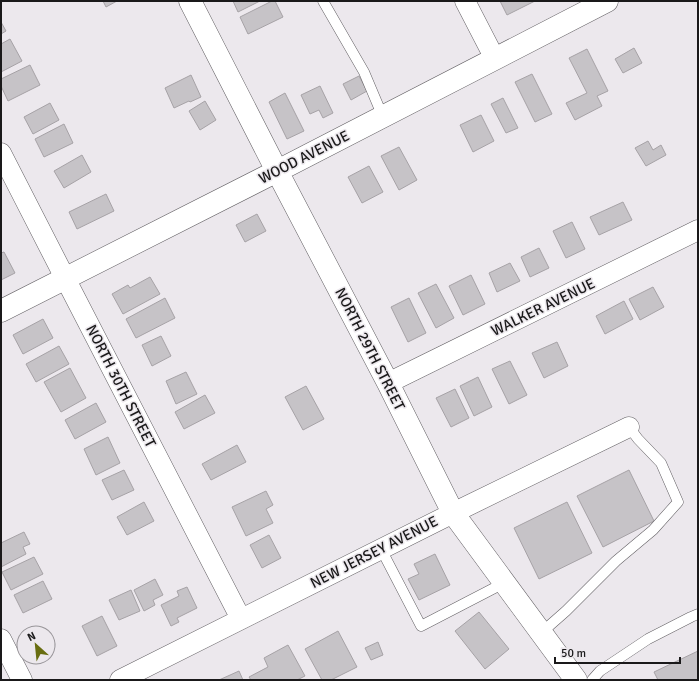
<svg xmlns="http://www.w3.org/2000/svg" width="699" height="681" viewBox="0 0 699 681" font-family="Signika,sans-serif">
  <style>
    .building { fill: #c6c3c7; stroke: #a6a2a6 }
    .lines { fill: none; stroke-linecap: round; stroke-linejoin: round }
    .service-casing { stroke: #636064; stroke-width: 11 }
    .minor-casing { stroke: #636064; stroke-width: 21 }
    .tertiary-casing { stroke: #636064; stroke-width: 23 }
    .service { stroke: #fff; stroke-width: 10 }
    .minor { stroke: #fff; stroke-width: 20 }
    .tertiary { stroke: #fff; stroke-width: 22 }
    .labels { text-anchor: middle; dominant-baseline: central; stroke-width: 3; stroke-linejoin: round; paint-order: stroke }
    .street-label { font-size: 15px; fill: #1a191a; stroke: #ece8ed }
  </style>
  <rect width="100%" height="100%" fill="#ece8ed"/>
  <path class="building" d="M103 1H117L106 7Z
    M233 1H260L238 12Z
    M272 1H275L283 17 248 34 240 17Z
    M500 1H535L507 15Z
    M1 22 6 31 1 34Z
    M10 39 22 61 1 72V44Z
    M634 48 642 63 623 73 615 59Z
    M587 49 608 91 597 96 602 106 575 120 566 103 587 93 569 58Z
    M30 65 40 85 8 101 1 86V79Z
    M532 74 552 114 535 122 515 82Z
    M191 75 201 97 190 102 189 101 174 108 165 88Z
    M359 76 367 91 351 100 343 84Z
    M320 86 333 113 323 118 319 110 310 114 301 95Z
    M285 93 304 131 287 139 269 102Z
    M503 98 518 128 506 133 491 104Z
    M205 101 216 120 200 130 189 111Z
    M50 103 59 120 33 134 24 117Z
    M481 115 494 141 473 152 460 125Z
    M64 124 73 143 44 157 35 139Z
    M648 141 653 150 661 145 666 155 646 166 635 148Z
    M399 147 417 180 399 190 381 156Z
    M82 155 91 172 64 188 54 171Z
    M369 166 383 192 362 203 348 177Z
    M106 194 114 211 77 229 69 212Z
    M623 202 632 220 599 235 590 217Z
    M257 214 266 231 245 242 236 225Z
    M572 222 585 249 566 258 553 231Z
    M539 248 549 268 530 277 521 257Z
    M4 252 15 273 1 280V253Z
    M510 263 520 281 497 292 489 273Z
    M471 275 485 304 463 315 449 286Z
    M150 277 160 294 123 314 112 294 128 285 130 288Z
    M436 284 454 318 436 328 418 293Z
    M653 287 664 307 640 320 629 299Z
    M165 298 175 318 136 338 126 319Z
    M409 298 426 333 408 342 391 307Z
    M624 301 633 319 605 334 596 316Z
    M43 319 53 338 23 354 13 335Z
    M161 336 171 356 152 366 142 345Z
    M557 342 568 366 544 378 532 353Z
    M59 346 69 364 36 382 26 364Z
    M510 361 527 395 509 404 492 369Z
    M70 368 86 398 61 412 44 382Z
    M186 372 197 394 176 404 166 381Z
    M478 377 492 407 474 416 460 386Z
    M306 386 324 419 303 430 285 397Z
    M455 389 469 418 451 427 436 398Z
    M205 395 215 413 184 429 175 412Z
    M96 403 106 422 75 439 65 420Z
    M108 437 120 463 96 475 84 449Z
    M237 445 246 462 211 480 202 464Z
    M124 470 134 490 112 500 102 480Z
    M629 470 654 521 603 547 577 496Z
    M266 491 273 505 266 509 273 523 246 536 232 507Z
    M144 502 154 521 127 535 117 517Z
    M567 502 592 553 539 579 514 528Z
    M24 532 30 544 23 547 26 554 1 567V543Z
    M269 535 281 558 262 568 250 545Z
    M435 554 450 585 419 600 408 579 419 574 414 564Z
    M34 557 43 574 11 590 2 572Z
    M155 579 163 595 153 600 155 605 144 611 134 590Z
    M43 581 52 599 23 613 14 595Z
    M187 587 197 608 177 618 179 622 171 626 161 605 179 596 177 591Z
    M131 590 140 611 119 620 109 600Z
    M479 612 509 649 485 669 455 631Z
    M102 616 117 646 97 656 82 626Z
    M338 631 357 667 331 680H322L305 649Z
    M378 642 383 655 371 660 365 648Z
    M288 645 305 676 297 680H251L249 677 268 667 264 658Z
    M698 651V680H658L654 672Z
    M239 671 243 680H219Z"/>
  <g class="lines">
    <defs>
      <path id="service" d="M323 1 364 72 383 117
        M381 549 421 626 504 583
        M541 633 566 611 616 561 653 530 678 502 661 463 638 439 629 427
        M592 680 600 671 648 639 691 617 698 614"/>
      <path id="minor" d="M465 1 495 59
        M1 153 65 278 241 619
        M388 383 698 230
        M1 639 22 680
        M120 680 453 513 629 427"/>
      <path id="tertiary" d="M190 1 277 171 388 383 453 513 576 680
        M1 311 291 164 607 1"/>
    </defs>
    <use href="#service" class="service-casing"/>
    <use href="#minor" class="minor-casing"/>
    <use href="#tertiary" class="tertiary-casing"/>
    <use href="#service" class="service"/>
    <use href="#minor" class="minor"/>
    <use href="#tertiary" class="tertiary"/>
  </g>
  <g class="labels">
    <g class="street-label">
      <text transform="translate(304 157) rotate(-27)">WOOD AVENUE</text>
      <text transform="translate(543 307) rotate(-26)">WALKER AVENUE</text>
      <text transform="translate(370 349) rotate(63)">NORTH 29TH STREET</text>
      <text transform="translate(121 386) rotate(63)">NORTH 30TH STREET</text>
      <text transform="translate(374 552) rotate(-27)">NEW JERSEY AVENUE</text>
    </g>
  </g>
  <rect width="699" height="681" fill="none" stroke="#1a191a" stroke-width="4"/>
  <g transform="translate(36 645) rotate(333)"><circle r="19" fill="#ece8ed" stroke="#989599"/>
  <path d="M0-3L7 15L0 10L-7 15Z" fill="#686d10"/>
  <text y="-6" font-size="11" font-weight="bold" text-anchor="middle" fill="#1a191a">N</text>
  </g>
  <path d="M555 657v6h125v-6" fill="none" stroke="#1a191a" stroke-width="2"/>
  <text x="561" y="657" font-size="12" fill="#1a191a" stroke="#ece8ed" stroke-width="3" paint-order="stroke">50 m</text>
</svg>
